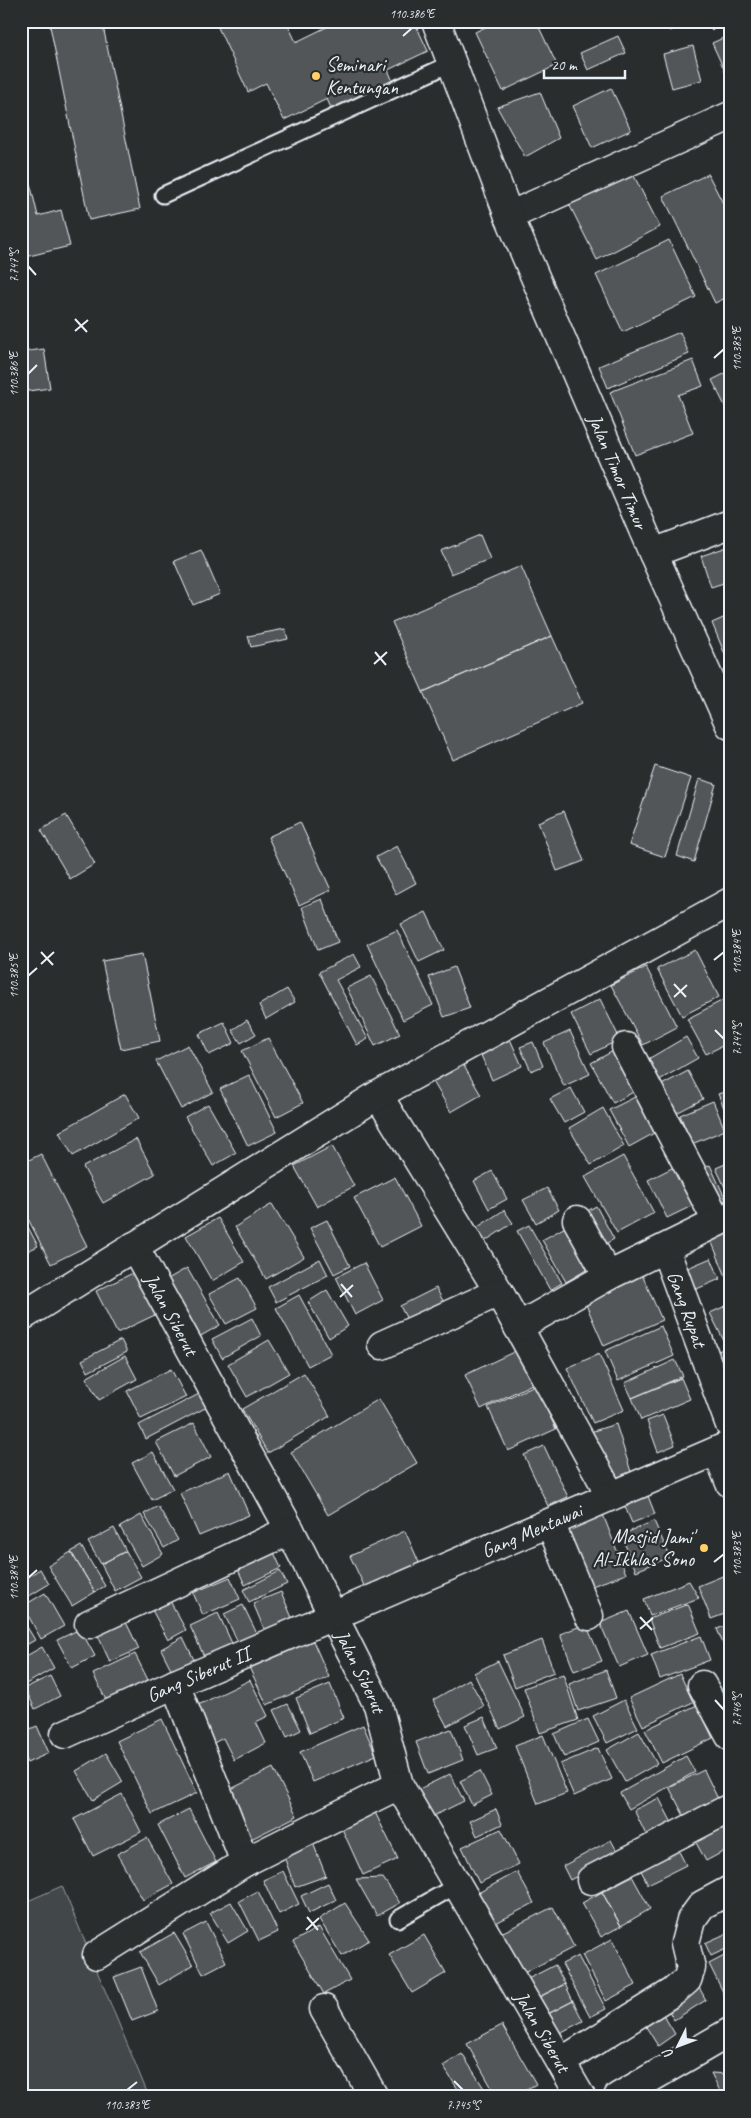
<svg xmlns="http://www.w3.org/2000/svg" width="751" height="2118" viewBox="0 0 751 2118" font-family="Caveat,sans-serif">
  <style>
    .green { fill: #424648; stroke: #959ca0 }
    .building { fill: #535759; stroke: #e8f1f8 }
    .lines { fill: none; stroke-linecap: round; stroke-linejoin: round }
    .lane-casing { stroke: #e8f1f8; stroke-width: 19 }
    .street-casing { stroke: #e8f1f8; stroke-width: 31 }
    .secondary-casing { stroke: #e8f1f8; stroke-width: 31 }
    .lane { stroke: #2a2d2e; stroke-width: 15 }
    .street { stroke: #2a2d2e; stroke-width: 28 }
    .secondary { stroke: #2a2d2e; stroke-width: 28 }
    .ticks { fill: none; stroke: #e8f1f8; stroke-width: 2 }
    .poi-dot { fill: #ffd166; stroke: #2a2d2e; stroke-width: 2 }
    .labels { text-anchor: middle; dominant-baseline: central; stroke-width: 4.5; stroke-linejoin: round; paint-order: stroke }
    .poi-label { font-size: 20px; fill: #e8f1f8; stroke: #2a2d2e; text-anchor: start }
    .street-label { font-size: 20px; fill: #e8f1f8; stroke: #2a2d2e }
    .neatline { fill: none; stroke: #e8f1f8; stroke-width: 2 }
    .ticks-label { font-size: 12px; text-anchor: middle; fill: #e8f1f8 }
  </style>
  <rect width="100%" height="100%" fill="#2a2d2e"/>
  <filter id="ink" filterUnits="userSpaceOnUse"><feTurbulence type="fractalNoise" baseFrequency=".02" numOctaves="2"/><feDisplacementMap in="SourceGraphic" scale="10" xChannelSelector="R" yChannelSelector="G"/><feConvolveMatrix kernelMatrix="1 2 1 2 8 2 1 2 1" color-interpolation-filters="sRGB"/></filter>
  <g filter="url(#ink)">
    <path class="green" d="M62 1886 149 2097H21V1904Z"/>
    <path class="building" d="M49 21H102L140 209 89 220Z
      M215 21H286L296 42 339 21H414L428 51 388 70 395 86 334 115 327 99 284 120 266 83 248 92Z
      M498 21H536L557 65 503 91 475 32Z
      M665 21H690L670 31Z
      M709 21H730V24L711 30Z
      M730 35V78H728L712 43Z
      M618 36 626 53 588 70 580 53Z
      M693 46 702 80 672 88 663 54Z
      M611 88 631 130 592 148 573 106Z
      M540 92 559 138 525 157 497 107Z
      M21 146 38 216 61 210 70 246 21 258Z
      M631 170 660 227 597 260 568 202Z
      M708 174 730 217V296L715 303 663 196Z
      M669 240 696 297 623 332 596 275Z
      M680 332 689 354 608 388 599 366Z
      M44 349 50 388 21 392V352Z
      M693 360 703 386 678 395 693 433 635 455 610 392Z
      M730 371V411L728 412 712 380Z
      M480 535 490 559 451 574 441 551Z
      M730 546V581L711 587 701 556Z
      M201 550 220 594 193 605 174 561Z
      M521 566 552 636 423 692 392 622Z
      M730 615V661L728 662 712 623Z
      M285 629 288 639 251 647 248 636Z
      M552 636 582 703 453 760 423 692Z
      M655 766 691 778 665 857 629 845Z
      M699 779 716 784 694 862 677 856Z
      M564 811 584 861 557 871 538 822Z
      M66 815 95 864 70 879 41 830Z
      M300 822 331 890 299 905 268 837Z
      M397 846 416 883 396 894 376 857Z
      M322 899 338 942 318 950 302 907Z
      M426 912 444 950 419 962 401 924Z
      M397 930 433 1005 403 1020 367 944Z
      M695 950 719 997 682 1016 657 969Z
      M142 954 160 1041 121 1049 102 961Z
      M354 954 361 967 336 980 368 1039 357 1045 319 972Z
      M454 967 470 1008 444 1017 429 977Z
      M646 967 677 1027 643 1045 611 985Z
      M371 976 400 1034 375 1046 347 988Z
      M287 989 295 1002 266 1019 259 1005Z
      M727 998 730 1003V1042L706 1054 687 1019Z
      M600 999 620 1039 591 1054 571 1014Z
      M247 1020 256 1034 241 1043 232 1030Z
      M224 1022 234 1043 209 1055 199 1034Z
      M570 1031 590 1074 564 1086 544 1043Z
      M686 1037 698 1058 654 1083 643 1062Z
      M268 1038 303 1103 276 1117 242 1051Z
      M510 1039 522 1066 492 1080 480 1053Z
      M533 1042 543 1066 531 1071 520 1047Z
      M188 1045 213 1092 181 1109 156 1061Z
      M617 1049 639 1089 613 1103 591 1063Z
      M458 1056 481 1095 451 1112 428 1073Z
      M688 1071 703 1099 669 1117 654 1089Z
      M249 1075 277 1132 248 1146 220 1089Z
      M571 1088 584 1112 564 1123 550 1099Z
      M730 1090V1122L718 1094Z
      M125 1094 139 1118 73 1156 59 1132Z
      M639 1095 658 1131 629 1147 609 1110Z
      M713 1101 725 1130 692 1144 680 1115Z
      M208 1104 236 1153 213 1166 185 1117Z
      M603 1108 624 1146 591 1165 569 1128Z
      M136 1139 155 1174 103 1203 83 1167Z
      M332 1146 354 1186 317 1207 294 1166Z
      M41 1154 87 1246 51 1264 21 1205V1164Z
      M623 1156 654 1213 617 1233 585 1177Z
      M730 1162V1193L728 1194 716 1168Z
      M678 1165 698 1203 667 1218 648 1180Z
      M710 1165 726 1200 712 1206 697 1171Z
      M492 1171 507 1199 489 1209 474 1181Z
      M395 1177 421 1226 380 1247 354 1198Z
      M547 1188 559 1210 536 1223 523 1200Z
      M272 1204 304 1257 266 1279 235 1227Z
      M596 1206 614 1239 597 1249 579 1216Z
      M504 1210 513 1223 476 1247 467 1234Z
      M21 1214 38 1246 21 1254Z
      M218 1218 244 1262 212 1281 186 1236Z
      M327 1220 350 1266 334 1274 310 1228Z
      M529 1225 562 1283 550 1290 517 1231Z
      M569 1225 593 1266 566 1282 542 1240Z
      M730 1230V1286L710 1238Z
      M711 1258 720 1279 685 1294 676 1273Z
      M320 1259 328 1275 276 1302 268 1287Z
      M364 1263 383 1300 355 1315 336 1277Z
      M187 1268 220 1325 199 1337 166 1280Z
      M639 1268 662 1320 604 1346 581 1293Z
      M135 1272 157 1314 117 1333 96 1291Z
      M240 1278 257 1308 226 1324 209 1294Z
      M436 1288 447 1308 411 1327 400 1306Z
      M327 1290 348 1326 329 1338 308 1302Z
      M299 1295 331 1354 308 1366 276 1308Z
      M730 1304V1338L724 1341 710 1313Z
      M252 1318 261 1336 222 1358 212 1339Z
      M661 1326 674 1356 618 1381 605 1351Z
      M121 1340 127 1352 88 1372 82 1360Z
      M269 1340 289 1373 247 1397 228 1364Z
      M730 1346V1376L720 1380 709 1355Z
      M522 1348 538 1381 481 1409 465 1375Z
      M599 1354 624 1410 593 1423 567 1368Z
      M125 1356 137 1379 99 1400 86 1378Z
      M675 1360 683 1376 632 1398 625 1383Z
      M171 1369 186 1397 141 1419 127 1391Z
      M304 1373 330 1416 268 1453 242 1409Z
      M681 1378 690 1399 641 1420 632 1398Z
      M535 1385 556 1429 508 1451 488 1407Z
      M201 1393 207 1407 146 1439 139 1425Z
      M379 1399 417 1463 328 1515 291 1452Z
      M663 1415 675 1445 658 1452 647 1421Z
      M194 1423 211 1457 174 1476 156 1442Z
      M616 1424 632 1475 607 1483 590 1432Z
      M544 1446 568 1497 548 1506 524 1455Z
      M153 1452 173 1489 152 1500 132 1463Z
      M230 1471 249 1515 199 1536 180 1493Z
      M646 1491 655 1514 632 1523 622 1500Z
      M158 1506 178 1540 164 1548 144 1514Z
      M602 1512 626 1574 586 1588 562 1531Z
      M141 1515 163 1554 142 1566 120 1527Z
      M654 1521 670 1557 636 1571 621 1535Z
      M114 1528 126 1551 101 1564 88 1542Z
      M405 1531 421 1567 367 1592 350 1556Z
      M81 1546 105 1586 95 1592 71 1552Z
      M272 1548 281 1568 245 1585 236 1565Z
      M126 1551 141 1577 115 1591 101 1564Z
      M71 1552 95 1592 72 1606 48 1566Z
      M40 1569 49 1584 21 1601V1581Z
      M280 1571 287 1584 249 1602 243 1590Z
      M730 1573V1612L711 1619 698 1586Z
      M230 1577 240 1599 203 1615 193 1593Z
      M689 1581 699 1598 650 1616 644 1599Z
      M281 1592 296 1627 268 1638 253 1603Z
      M45 1593 64 1626 41 1639 23 1606Z
      M170 1601 186 1630 168 1640 152 1610Z
      M688 1604 700 1633 660 1648 649 1619Z
      M243 1605 261 1642 242 1650 224 1614Z
      M629 1611 648 1655 619 1667 600 1623Z
      M218 1613 236 1652 208 1665 190 1626Z
      M123 1616 139 1649 110 1662 95 1629Z
      M21 1617 35 1640 21 1648Z
      M586 1624 602 1661 574 1671 560 1634Z
      M730 1624V1661L717 1629Z
      M80 1629 95 1656 72 1668 57 1640Z
      M309 1632 329 1677 267 1705 246 1661Z
      M701 1636 710 1660 660 1679 651 1655Z
      M183 1637 198 1668 176 1679 161 1649Z
      M542 1640 554 1672 515 1687 503 1655Z
      M42 1647 54 1668 26 1684 21 1676V1659Z
      M135 1654 151 1686 109 1706 93 1674Z
      M498 1661 525 1717 500 1729 474 1673Z
      M606 1670 616 1698 578 1711 569 1684Z
      M563 1674 578 1720 540 1733 524 1688Z
      M680 1674 693 1702 643 1726 629 1698Z
      M50 1676 60 1696 35 1709 25 1688Z
      M469 1679 484 1706 447 1726 433 1700Z
      M250 1680 268 1716 256 1722 266 1743 234 1760 223 1738 212 1744 194 1707Z
      M330 1684 344 1718 310 1733 296 1698Z
      M624 1700 638 1728 607 1743 593 1716Z
      M288 1704 301 1730 287 1737 274 1710Z
      M697 1705 713 1738 662 1763 645 1730Z
      M484 1717 497 1748 478 1755 465 1725Z
      M162 1719 197 1793 152 1814 117 1741Z
      M588 1719 599 1742 564 1757 554 1734Z
      M363 1725 376 1755 313 1782 300 1752Z
      M37 1726 49 1753 27 1763 21 1751V1733Z
      M451 1729 463 1760 428 1774 416 1742Z
      M639 1732 657 1764 625 1782 607 1750Z
      M543 1735 567 1793 538 1804 515 1746Z
      M598 1748 612 1779 574 1796 560 1764Z
      M106 1753 123 1782 93 1800 76 1771Z
      M686 1756 695 1772 629 1809 620 1793Z
      M273 1768 297 1816 251 1839 227 1791Z
      M704 1770 719 1801 685 1818 669 1787Z
      M480 1771 492 1795 472 1805 460 1781Z
      M450 1774 464 1801 427 1819 413 1792Z
      M122 1794 141 1832 93 1856 74 1819Z
      M659 1798 673 1825 647 1837 634 1810Z
      M371 1804 398 1859 363 1875 338 1820Z
      M189 1809 216 1862 185 1878 158 1825Z
      M496 1809 502 1824 477 1836 470 1821Z
      M730 1820V1848L706 1861 694 1839Z
      M501 1829 519 1864 479 1883 462 1847Z
      M147 1838 173 1884 143 1900 117 1854Z
      M611 1840 618 1853 570 1880 563 1866Z
      M674 1842 686 1865 648 1884 636 1861Z
      M313 1843 326 1876 295 1887 283 1854Z
      M283 1871 299 1904 279 1914 263 1880Z
      M517 1872 534 1903 494 1924 478 1893Z
      M632 1876 650 1909 621 1926 602 1892Z
      M383 1878 400 1903 377 1916 356 1879Z
      M328 1883 336 1900 309 1913 301 1896Z
      M258 1891 278 1932 259 1941 239 1901Z
      M602 1892 621 1926 601 1937 582 1903Z
      M231 1902 248 1931 228 1943 210 1913Z
      M345 1903 369 1940 342 1956 319 1919Z
      M553 1907 574 1947 522 1974 501 1933Z
      M206 1922 226 1962 203 1974 183 1934Z
      M319 1927 350 1980 324 1994 293 1942Z
      M730 1932V1947L711 1956 705 1943Z
      M174 1933 193 1965 159 1985 140 1952Z
      M424 1935 446 1973 412 1993 389 1955Z
      M612 1939 636 1985 606 2001 582 1955Z
      M730 1953V1996L726 1998 709 1964Z
      M578 1956 606 2009 590 2017 562 1964Z
      M555 1965 565 1984 533 2000 524 1981Z
      M141 1967 158 2011 132 2021 114 1977Z
      M696 1982 706 2000 674 2020 664 2002Z
      M565 1984 573 2001 542 2017 533 2000Z
      M573 2001 583 2021 552 2037 542 2017Z
      M658 2006 675 2034 658 2046 640 2017Z
      M502 2025 536 2084 514 2097H497L467 2044Z
      M462 2054 489 2096 487 2097H463L443 2066Z
      M711 2073 730 2074V2097H723Z"/>
    <g class="lines">
      <defs>
        <path id="lane" d="M163 195 452 63
          M398 1919 457 1885"/>
        <g id="street">
          <path d="M509 216 730 116"/>
          <path d="M653 553 730 524"/>
          <path d="M626 1047 717 1221"/>
          <path d="M378 1095 499 1292 611 1496"/>
          <path d="M577 1220 608 1276"/>
          <path id="s1" d="M134 1246 290 1530 378 1705 399 1785 581 2097"/>
          <path id="s2" d="M665 1249 730 1425"/>
          <path d="M21 1317 378 1095 730 902"/>
          <path d="M518 1327 608 1276 730 1216"/>
          <path d="M382 1345 499 1292"/>
          <path d="M717 1451 730 1483"/>
          <path d="M550 1523 589 1616"/>
          <path d="M89 1624 290 1530"/>
          <path d="M175 1684 245 1862"/>
          <path d="M702 1685 730 1736"/>
          <path id="s3" d="M65 1734 175 1684 730 1445"/>
          <path d="M591 1880 730 1808"/>
          <path d="M97 1955 245 1862 399 1785"/>
          <path d="M324 2009 374 2097"/>
          <path d="M561 2062 673 1992 687 1980 691 1968 685 1943 691 1920 702 1905 730 1890"/>
          <path d="M618 2097 730 2032"/>
        </g>
        <g id="secondary">
          <path id="s4" d="M436 21 509 216 653 553 730 725"/>
        </g>
      </defs>
      <use href="#lane" class="lane-casing"/>
      <use href="#street" class="street-casing"/>
      <use href="#secondary" class="secondary-casing"/>
      <use href="#lane" class="lane"/>
      <use href="#street" class="street"/>
      <use href="#secondary" class="secondary"/>
    </g>
  </g>
  <path class="ticks" d="M403 36 412 28M28 266 36 275M75 319 87 332M75 331 88 320M714 358 724 349M28 374 37 365M375 652 386 665M374 664 387 652M41 952 53 965M714 960 724 952M41 964 54 952M28 976 37 968M674 984 686 997M674 997 687 985M715 1030 724 1039M341 1284 352 1297M340 1297 353 1285M714 1562 724 1554M28 1578 37 1570M640 1617 652 1630M640 1629 653 1618M715 1700 724 1710M307 1917 318 1930M306 1930 319 1918M454 2081 463 2090M127 2090 137 2082"/>
  <g class="poi-dot">
    <circle cx="316" cy="76" r="5"/>
    <circle cx="704" cy="1548" r="5"/>
  </g>
  <g class="labels">
    <g class="poi-label">
      <text x="326" y="64">Seminari<tspan x="326" dy="23">Kentungan</tspan></text>
      <text x="694" y="1536" text-anchor="end">Masjid Jami'<tspan x="694" dy="23">Al-Ikhlas Sono</tspan></text>
    </g>
    <g class="street-label">
      <text stroke="none"><textPath href="#s4" startOffset="486">Jalan Timor Timur</textPath></text>
      <text stroke="none"><textPath href="#s2" startOffset="64">Gang Rupat</textPath></text>
      <text stroke="none"><textPath href="#s1" startOffset="78">Jalan Siberut</textPath></text>
      <text stroke="none"><textPath href="#s3" startOffset="509">Gang Mentawai</textPath></text>
      <text stroke="none"><textPath href="#s1" startOffset="482">Jalan Siberut</textPath></text>
      <text stroke="none"><textPath href="#s3" startOffset="146">Gang Siberut II</textPath></text>
      <text stroke="none"><textPath href="#s1" startOffset="888">Jalan Siberut</textPath></text>
    </g>
  </g>
  <rect width="751" height="2118" fill="none" stroke="#2a2d2e" stroke-width="55"/>
  <g transform="translate(678 2046) rotate(228)" stroke="#2a2d2e" stroke-width="4" paint-order="stroke">
  <path d="M0-4L9 19L0 12L-9 19Z" fill="#e8f1f8"/>
  <text y="-8" font-size="14" font-weight="bold" text-anchor="middle" fill="#e8f1f8">U</text>
  </g>
  <path d="M544 70v8h81v-8" fill="none" stroke="#e8f1f8" stroke-width="2.5"/>
  <text x="551" y="70" font-size="15" fill="#e8f1f8" stroke="#2a2d2e" stroke-width="4" paint-order="stroke">20 m</text>
  <rect x="28" y="28" width="696" height="2062" class="neatline"/>
  <g class="ticks-label">
    <text x="412" y="18">110.386°E</text>
    <text transform="translate(14 266) rotate(-90)" y="4">7.747°S</text>
    <text transform="translate(737 349) rotate(-90)" y="4">110.385°E</text>
    <text transform="translate(14 374) rotate(-90)" y="4">110.386°E</text>
    <text transform="translate(737 952) rotate(-90)" y="4">110.384°E</text>
    <text transform="translate(14 976) rotate(-90)" y="4">110.385°E</text>
    <text transform="translate(737 1039) rotate(-90)" y="4">7.747°S</text>
    <text transform="translate(737 1554) rotate(-90)" y="4">110.383°E</text>
    <text transform="translate(14 1578) rotate(-90)" y="4">110.384°E</text>
    <text transform="translate(737 1710) rotate(-90)" y="4">7.746°S</text>
    <text x="127" y="2109">110.383°E</text>
    <text x="463" y="2109">7.745°S</text>
  </g>
</svg>
